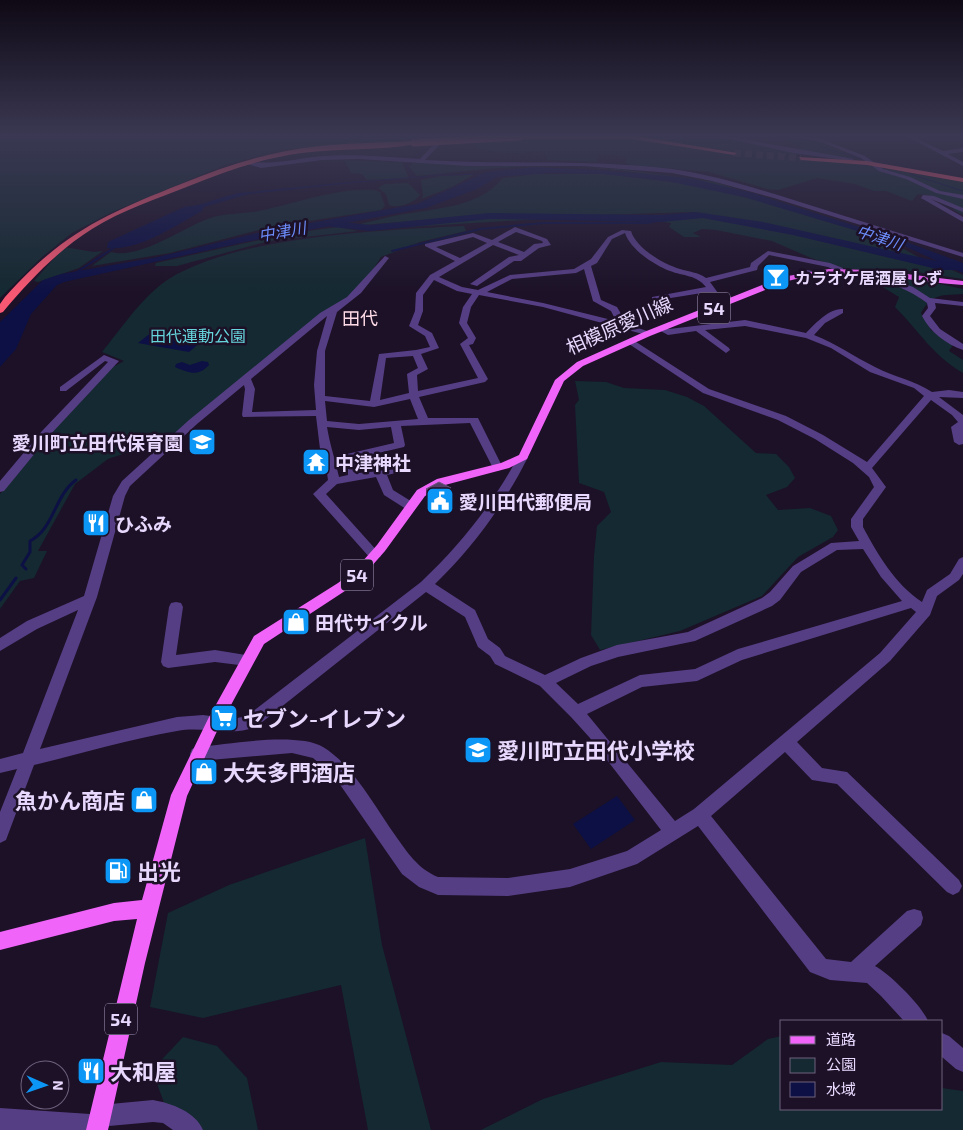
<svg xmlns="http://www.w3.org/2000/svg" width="963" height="1130" viewBox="0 0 963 1130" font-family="'Exo 2','Noto Sans JP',sans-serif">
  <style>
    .green { fill: #142931 }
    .water { fill: #0d1044 }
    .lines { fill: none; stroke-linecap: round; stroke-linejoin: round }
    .stream-far2 { stroke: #0d1044; stroke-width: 1 }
    .stream-far1 { stroke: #0d1044; stroke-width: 2 }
    .stream { stroke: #0d1044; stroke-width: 3 }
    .river { fill: #0d1044; fill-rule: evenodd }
    .highway-tunnel { stroke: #3b2f47; stroke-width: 7; stroke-dasharray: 7 4; stroke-linecap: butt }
    .minor { fill: #563e84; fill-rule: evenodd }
    .major { fill: #f064f9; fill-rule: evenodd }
    .highway { fill: #f95873; fill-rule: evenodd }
    .highway-bridge { stroke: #f95873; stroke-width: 7 }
    .wall { fill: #402a54 }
    .shaded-wall { fill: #2a183a }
    .building { fill: #523d66; stroke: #69557e }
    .labels { text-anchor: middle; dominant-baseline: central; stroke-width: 5; stroke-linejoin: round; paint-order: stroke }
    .far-water-label { font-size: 16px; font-style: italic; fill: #6b8bf9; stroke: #1c1127 }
    .far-poi-label { font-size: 16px; font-weight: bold; fill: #e8d8fe; stroke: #1c1127; text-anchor: start }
    .far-park-label { font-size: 16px; fill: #66d5dc; stroke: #1c1127 }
    .shield { fill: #1c1127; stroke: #ab9cbe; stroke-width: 1 }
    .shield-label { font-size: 18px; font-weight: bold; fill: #e8d8fe }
    .far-quarter-label { font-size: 18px; fill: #fedae6; stroke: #1c1127 }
    .street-label { font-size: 19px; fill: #e8d8fe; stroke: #1c1127 }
    .poi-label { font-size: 19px; font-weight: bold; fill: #e8d8fe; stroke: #1c1127; text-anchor: start }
    .near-poi-label { font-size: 22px; font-weight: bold; fill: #e8d8fe; stroke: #1c1127; text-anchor: start }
  </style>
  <rect width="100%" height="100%" fill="#1c1127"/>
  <path class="green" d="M0 136H419L421 139 280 150 225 165 112 212 72 233 42 257 0 298Z
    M466 136H720L794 149 803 147 784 141 787 138 817 141 857 158 806 153 783 155 792 158 840 161 963 182V214C955 212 955 210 950 205 941 197 929 195 918 194L912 201 886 191H874L855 184 817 178 778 190 767 189 709 172 630 165 625 163 627 159 622 156 598 154 597 162 547 160 545 153C535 150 528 153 517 153 504 154 491 151 477 149L475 144 483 139Z
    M344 160 402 162 409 178 367 180 362 174 351 173Z
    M413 162 468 166 508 164 620 169 715 182 742 191C667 175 592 163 515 167 483 169 450 173 417 176L409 167Z
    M536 174H605L688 184 756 200 885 239 926 261 811 234 695 212 563 216 495 214 352 226C369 222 387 217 404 214 439 208 479 207 503 178Z
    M473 175 452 187 421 199 423 196 421 180 441 176Z
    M408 183 420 195C414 203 398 209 389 205L386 194 378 188 385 184Z
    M375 190 380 192 385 206 381 210 270 227 170 253 92 266 111 252C139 260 182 228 210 218 225 213 243 214 259 211 298 203 334 188 375 190Z
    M687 216C776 224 863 251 950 269L963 275V279L897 269 915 279 963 289V294C942 296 933 292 921 313L931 330 953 345 949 351 963 360V373C931 354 920 332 895 307L899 297 881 286 877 276 865 270 844 268 811 258 772 241 716 230 702 229 693 233 701 237H684L669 227 671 223 642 219H577L641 218 659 222Z
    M492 217 540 219 375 229Z
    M464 226 466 231 420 242 381 257 366 281 340 305 176 436 108 459 75 484 38 551H47L34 578 20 581 0 609V494L80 400 111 368 124 361 102 352C120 330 141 299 163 283 228 236 383 230 464 226Z
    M338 227 358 231 269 241 177 266H155L156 263C217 250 277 234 338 227Z
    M64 247 94 252 103 251 79 268 38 282 34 281Z
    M575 381 606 382 624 388 665 390 687 397 704 406 756 453 776 454 789 467 795 478 787 487 766 495 778 510 810 508 831 516 838 530 833 537 798 557 762 596 680 631 600 650 591 635 594 556 597 526 611 512 604 492 579 483 575 405 579 400Z
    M365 838 382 945 431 1130H368L341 985 203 1018 150 1007 168 913 229 885Z
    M782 1036V1109H942V1088L963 1091V1130H481L543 1099 661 1062 732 1065 768 1039Z
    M183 1037 217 1046 247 1078 258 1130H174L152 1070Z"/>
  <path class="water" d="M534 167 600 170 690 178 753 193 909 243 963 263V273L898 243 744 197 667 181 602 174 549 173 497 177 477 189 426 208 245 242 64 282 57 285 31 314 16 349 0 367V322L43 280 61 274 158 257 265 231 417 204 486 172Z
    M359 181 363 182 249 194 204 207 202 211C174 226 140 251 107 248L108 242 184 207 198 205 237 193Z
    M152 332 203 340 189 352 138 343Z
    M202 361 208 362 209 365C198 377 189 373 175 367L176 364 182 362 190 365Z
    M617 796 635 820 591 849 573 824Z"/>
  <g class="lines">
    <path class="stream-far2" d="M807 136 821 147 864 160
      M910 174 963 191
      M414 177 406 165 429 146 430 136
      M360 182 442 175 486 174"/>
    <path class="stream-far1" d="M392 251 480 229 543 223H647L661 220
      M77 272 115 247"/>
    <path class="stream" d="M26 569 22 565 30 552V541C54 529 54 496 76 480
      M0 600 16 578"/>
    <path class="river" d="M696 212 763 222 941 262 963 264V270H941L793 235 703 218 661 222 489 219 370 231 325 226 320 223 325 220 370 225 489 213 661 215Z"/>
    <path class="highway-tunnel" d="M734 153 801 158"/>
    <path class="minor" d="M432 136H436L441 143 425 160C507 165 590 159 672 169 715 175 758 189 800 202 854 219 909 236 963 253V257L774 198 712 181 672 173 583 166H468L359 159 322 160 261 168 243 163 246 161C272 166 297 158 323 156 355 154 387 157 420 159L435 143Z
      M717 136H726L854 159 851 161 793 153Z
      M793 136 821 139 865 156 883 169 910 177 940 191 963 195V199L936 193 906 179 879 171 861 158 818 141Z
      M906 136H912L943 151 963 148V152L948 154 963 162V166Z
      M923 195 934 196 963 208V212L931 199 963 217V222L921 198Z
      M515 227 547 239 551 245 539 248 521 261H514L477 286 470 284 509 257 519 255 493 245 439 277 462 287 478 290 510 275 574 269 591 259 608 237 622 230 631 231C636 248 663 264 680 269 689 272 698 272 706 278L750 267 751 263 768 251 830 263 843 268 842 272 888 278 913 287 930 298 963 302V306L935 303 936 308 930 316 940 329 963 344V350C946 344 930 332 922 316L928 308 927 303C902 284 873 277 842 276 833 276 824 279 815 277L807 274V270L821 273 838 272 828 267 769 255 758 266 757 270 710 282 726 304 725 306C716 307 712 298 708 292L652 301V297L706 287C697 275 683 276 670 271 654 265 630 249 625 233L612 239 597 263 591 266 601 300 617 307 624 319 623 323 650 332V336L543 307 479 295 471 307 467 323 476 338 473 344 469 345 488 379 485 382 419 397 428 418H478L503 468 498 471 494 470 470 423 401 426 405 445 404 447 357 458 359 473 396 469 397 471 396 473 387 475 393 490 414 503 416 506 414 509H406L384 495 376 477 337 484 326 494 379 553 381 556 375 560 371 559 313 494 328 480 324 454 320 449 316 416 243 417 242 415 245 389 244 385 197 424 130 486 125 496 97 597 40 749 177 717 203 715 232 719 247 716 421 582C461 544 492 505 518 457L523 454 528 457C504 505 474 546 435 584L475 610 488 639 500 648 505 656 545 675 581 658 617 645 688 632 762 598 770 592 793 566 831 543 859 541 851 527V519L874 487 869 477 853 463 815 439 778 420 703 393 626 342 633 340 709 389 786 416 823 435 867 462 924 396 914 388 870 372 831 348 806 338 745 326 705 330 729 348 730 350 726 353 696 331 668 335 657 329 661 326 669 329 745 320 806 333C815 324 829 308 843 309V313L825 323 814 335C837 344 853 356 875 367 894 377 914 380 932 392L949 390 963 392V398L939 397 963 415V444L959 445 954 442 951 427 958 422 952 415 931 400 872 468 886 487 863 519V527C878 555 895 584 922 602L927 590 950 574 959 559 963 557V574L959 580 937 596 930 615 890 661 797 742 822 768 847 772 959 880 962 886 959 892 953 895 947 892 837 784 812 780 785 752 711 816 826 959 851 962 907 911 914 909 921 911 923 918 921 925 875 966C889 973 923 1007 928 1021H904L881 996 867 983 830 980 810 972 698 826 637 864 570 887 508 896 438 895 419 887 402 874 334 776 313 758 292 753 198 761 192 759 190 754 192 749 198 747C229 744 297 732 323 747 353 765 375 807 395 835 407 852 418 869 438 877L508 878 570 869 627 851 661 830 590 738 571 717 540 686 495 664 490 656 478 647 465 617 426 592 256 727C230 737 204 726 177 731 129 739 81 754 34 765L6 840 0 843V812L17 769 0 773V759L23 753 78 610 37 629 0 651V638L27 621 84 596 113 496 122 481 189 420 320 313 347 297 385 256 389 258 361 293 337 312 325 351V396L370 401 379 354 416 350 430 347 425 336 409 326 415 311 416 293 430 275 455 261 425 246V244L473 233 492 240ZM516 232 542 241 543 243 534 244 524 252 498 242ZM473 237 487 243 460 258 436 247ZM584 269 593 301 611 311 616 321 543 303 487 292 512 279 576 273ZM434 280 457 291 472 294 463 307 459 323 468 338 460 344 478 378 418 391 417 375 428 369 421 354 439 348 432 333 418 325 423 311V295ZM327 316 317 351 314 385 316 410 252 412 255 389 251 379ZM413 356 418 368 407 374 409 393 380 400 386 358ZM410 399 418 419 359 424 327 421 325 401 374 407ZM327 427 359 430 391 427 394 443 347 454 346 456 348 475 339 477C335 459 330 445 327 427ZM863 549 881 577 902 601 738 649 695 669 640 675 578 704 556 683 591 666 618 657 695 641 772 606 780 600 801 572 837 550ZM911 608 916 612 880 653 694 809 675 821 587 714 642 687 697 681 742 660Z
      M104 355 119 361 50 435 4 491 0 492V481L42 431 108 362 105 361 66 391H60V387Z
      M176 602 181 603 183 607 176 655 215 650 252 656 254 660 252 664 247 666 215 662 168 668 163 666 161 662 169 607 171 603Z
      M942 1033 949 1036 963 1048V1072L956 1069 942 1057Z
      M153 1100C171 1103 196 1112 203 1130H173L163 1123 153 1122 109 1126 107 1130H0V1108L90 1114 92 1108 100 1105Z"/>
    <path class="major" d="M829 269 874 270 963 281V285C904 281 846 266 788 281L650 336 583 366 564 381 527 459 509 468 445 485 425 496 385 551 362 577 348 589 264 644 218 729 187 796 145 963 108 1130H86L137 919 114 921 0 950V932L114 903 142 900 171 795 208 719 254 636 338 583 354 571 377 545 417 490 437 479 501 463 519 455 555 380 577 362 644 332 782 277Z"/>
    <path class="highway" d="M517 136H636L737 153 734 155 633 139H519Z
      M414 141 416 144C379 151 340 148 302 153 263 158 226 171 189 186 157 199 122 210 92 229 57 251 29 281 3 312L0 313V304L5 297C61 234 105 214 181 184 215 170 250 158 286 151 328 143 371 143 414 141Z
      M799 157 867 161 963 178V182L867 165 801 160Z"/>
    <path class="highway-bridge" d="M414 143 519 137"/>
  </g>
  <path class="wall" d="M426 489 452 497 442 505 427 497Z"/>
  <path class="shaded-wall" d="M451 488 452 497 442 505V496Z"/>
  <path class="building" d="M439 482 451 488 442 496 426 489Z"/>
  <linearGradient id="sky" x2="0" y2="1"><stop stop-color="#0f0915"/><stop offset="0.46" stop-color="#3a3852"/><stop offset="1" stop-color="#3a3852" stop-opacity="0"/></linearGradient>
  <rect width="963" height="294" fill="url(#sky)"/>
  <defs>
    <symbol id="bar-square" viewBox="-11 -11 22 22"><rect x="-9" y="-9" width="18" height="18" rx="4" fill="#0c96f6" stroke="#1c1127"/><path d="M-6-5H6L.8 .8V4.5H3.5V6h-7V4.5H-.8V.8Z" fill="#fff"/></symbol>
    <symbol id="school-square" viewBox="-11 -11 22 22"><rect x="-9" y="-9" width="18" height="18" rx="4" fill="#0c96f6" stroke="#1c1127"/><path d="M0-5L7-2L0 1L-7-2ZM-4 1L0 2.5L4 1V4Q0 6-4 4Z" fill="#fff"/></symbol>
    <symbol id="temple-square" viewBox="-11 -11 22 22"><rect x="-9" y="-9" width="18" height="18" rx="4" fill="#0c96f6" stroke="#1c1127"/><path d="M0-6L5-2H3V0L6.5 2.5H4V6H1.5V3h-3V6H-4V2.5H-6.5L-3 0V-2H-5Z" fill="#fff"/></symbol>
    <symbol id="civic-square" viewBox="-11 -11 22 22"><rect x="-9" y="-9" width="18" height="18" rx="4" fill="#0c96f6" stroke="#1c1127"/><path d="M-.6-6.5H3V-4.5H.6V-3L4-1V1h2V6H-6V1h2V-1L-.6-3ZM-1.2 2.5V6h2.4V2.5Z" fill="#fff"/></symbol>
    <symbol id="restaurant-square" viewBox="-11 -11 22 22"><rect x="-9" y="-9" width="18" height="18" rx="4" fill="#0c96f6" stroke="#1c1127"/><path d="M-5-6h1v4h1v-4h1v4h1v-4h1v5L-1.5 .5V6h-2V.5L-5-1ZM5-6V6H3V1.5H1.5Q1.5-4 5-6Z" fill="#fff"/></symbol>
    <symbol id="shop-square" viewBox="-11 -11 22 22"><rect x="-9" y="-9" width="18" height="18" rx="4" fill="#0c96f6" stroke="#1c1127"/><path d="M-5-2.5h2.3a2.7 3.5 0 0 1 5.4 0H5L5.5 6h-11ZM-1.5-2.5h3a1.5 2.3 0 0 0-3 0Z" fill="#fff"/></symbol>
    <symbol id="supermarket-square" viewBox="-11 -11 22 22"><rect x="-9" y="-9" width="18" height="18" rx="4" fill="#0c96f6" stroke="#1c1127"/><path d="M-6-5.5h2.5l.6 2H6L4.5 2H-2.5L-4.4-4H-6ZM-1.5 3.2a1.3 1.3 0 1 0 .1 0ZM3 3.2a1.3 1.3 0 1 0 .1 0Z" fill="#fff"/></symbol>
    <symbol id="fuel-square" viewBox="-11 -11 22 22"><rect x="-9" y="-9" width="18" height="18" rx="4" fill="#0c96f6" stroke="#1c1127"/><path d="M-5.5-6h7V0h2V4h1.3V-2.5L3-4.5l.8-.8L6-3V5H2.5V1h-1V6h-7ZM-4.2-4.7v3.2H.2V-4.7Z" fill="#fff"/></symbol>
  </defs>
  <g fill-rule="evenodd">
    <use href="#bar-square" x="760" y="261" width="32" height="32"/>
    <use href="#school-square" x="186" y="426" width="32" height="32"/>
    <use href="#temple-square" x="300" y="446" width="32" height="32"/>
    <use href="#civic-square" x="424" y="485" width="32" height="32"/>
    <use href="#restaurant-square" x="80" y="507" width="32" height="32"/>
    <use href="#shop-square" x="280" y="606" width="32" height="32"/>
    <use href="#supermarket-square" x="208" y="702" width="32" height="32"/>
    <use href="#school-square" x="462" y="734" width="32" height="32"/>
    <use href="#shop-square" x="188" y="756" width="32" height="32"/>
    <use href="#shop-square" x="128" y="784" width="32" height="32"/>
    <use href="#fuel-square" x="102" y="855" width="32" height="32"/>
    <use href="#restaurant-square" x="75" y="1055" width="32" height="32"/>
  </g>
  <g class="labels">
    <g class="far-water-label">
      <text transform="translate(282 231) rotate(-10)">中津川</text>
      <text transform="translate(880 237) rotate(18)">中津川</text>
    </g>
    <g class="far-poi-label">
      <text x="795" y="277">カラオケ居酒屋 しず</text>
    </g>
    <g class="far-park-label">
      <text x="198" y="335">田代運動公園</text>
    </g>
    <g class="shield">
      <rect x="698" y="292.5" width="32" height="31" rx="4"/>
      <rect x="341" y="559.5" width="32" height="31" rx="4"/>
      <rect x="105" y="1003.5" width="32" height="31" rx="4"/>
    </g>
    <g class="shield-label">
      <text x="714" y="308">54</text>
      <text x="357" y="575">54</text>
      <text x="121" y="1019">54</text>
    </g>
    <g class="far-quarter-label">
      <text x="360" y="318">田代</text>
    </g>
    <g class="street-label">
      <text transform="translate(619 325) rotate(-24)">相模原愛川線</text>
    </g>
    <g class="poi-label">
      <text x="183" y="442" text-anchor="end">愛川町立田代保育園</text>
      <text x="335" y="462">中津神社</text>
      <text x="459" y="501">愛川田代郵便局</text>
      <text x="115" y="523">ひふみ</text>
      <text x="315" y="622">田代サイクル</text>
    </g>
    <g class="near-poi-label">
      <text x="243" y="718">セブン-イレブン</text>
      <text x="497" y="750">愛川町立田代小学校</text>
      <text x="223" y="772">大矢多門酒店</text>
      <text x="125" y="800" text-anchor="end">魚かん商店</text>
      <text x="137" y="871">出光</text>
      <text x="110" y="1071">大和屋</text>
    </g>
  </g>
  <rect x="780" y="1020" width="162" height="90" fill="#1c1127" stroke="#6e617d"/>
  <rect x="790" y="1036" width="25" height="8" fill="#f064f9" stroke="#6e617d"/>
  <text x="826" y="1045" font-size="15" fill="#e8d8fe">道路</text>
  <rect x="790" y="1058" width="25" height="15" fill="#142931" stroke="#6e617d"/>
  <text x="826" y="1070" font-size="15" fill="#e8d8fe">公園</text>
  <rect x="790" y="1082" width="25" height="15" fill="#0d1044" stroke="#6e617d"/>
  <text x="826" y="1095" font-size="15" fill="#e8d8fe">水域</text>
  <g transform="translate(45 1085) rotate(92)"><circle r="24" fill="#1c1127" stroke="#6e617d"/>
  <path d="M0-4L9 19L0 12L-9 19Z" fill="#0c96f6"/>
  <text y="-8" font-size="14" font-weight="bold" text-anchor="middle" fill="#e8d8fe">N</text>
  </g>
</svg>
